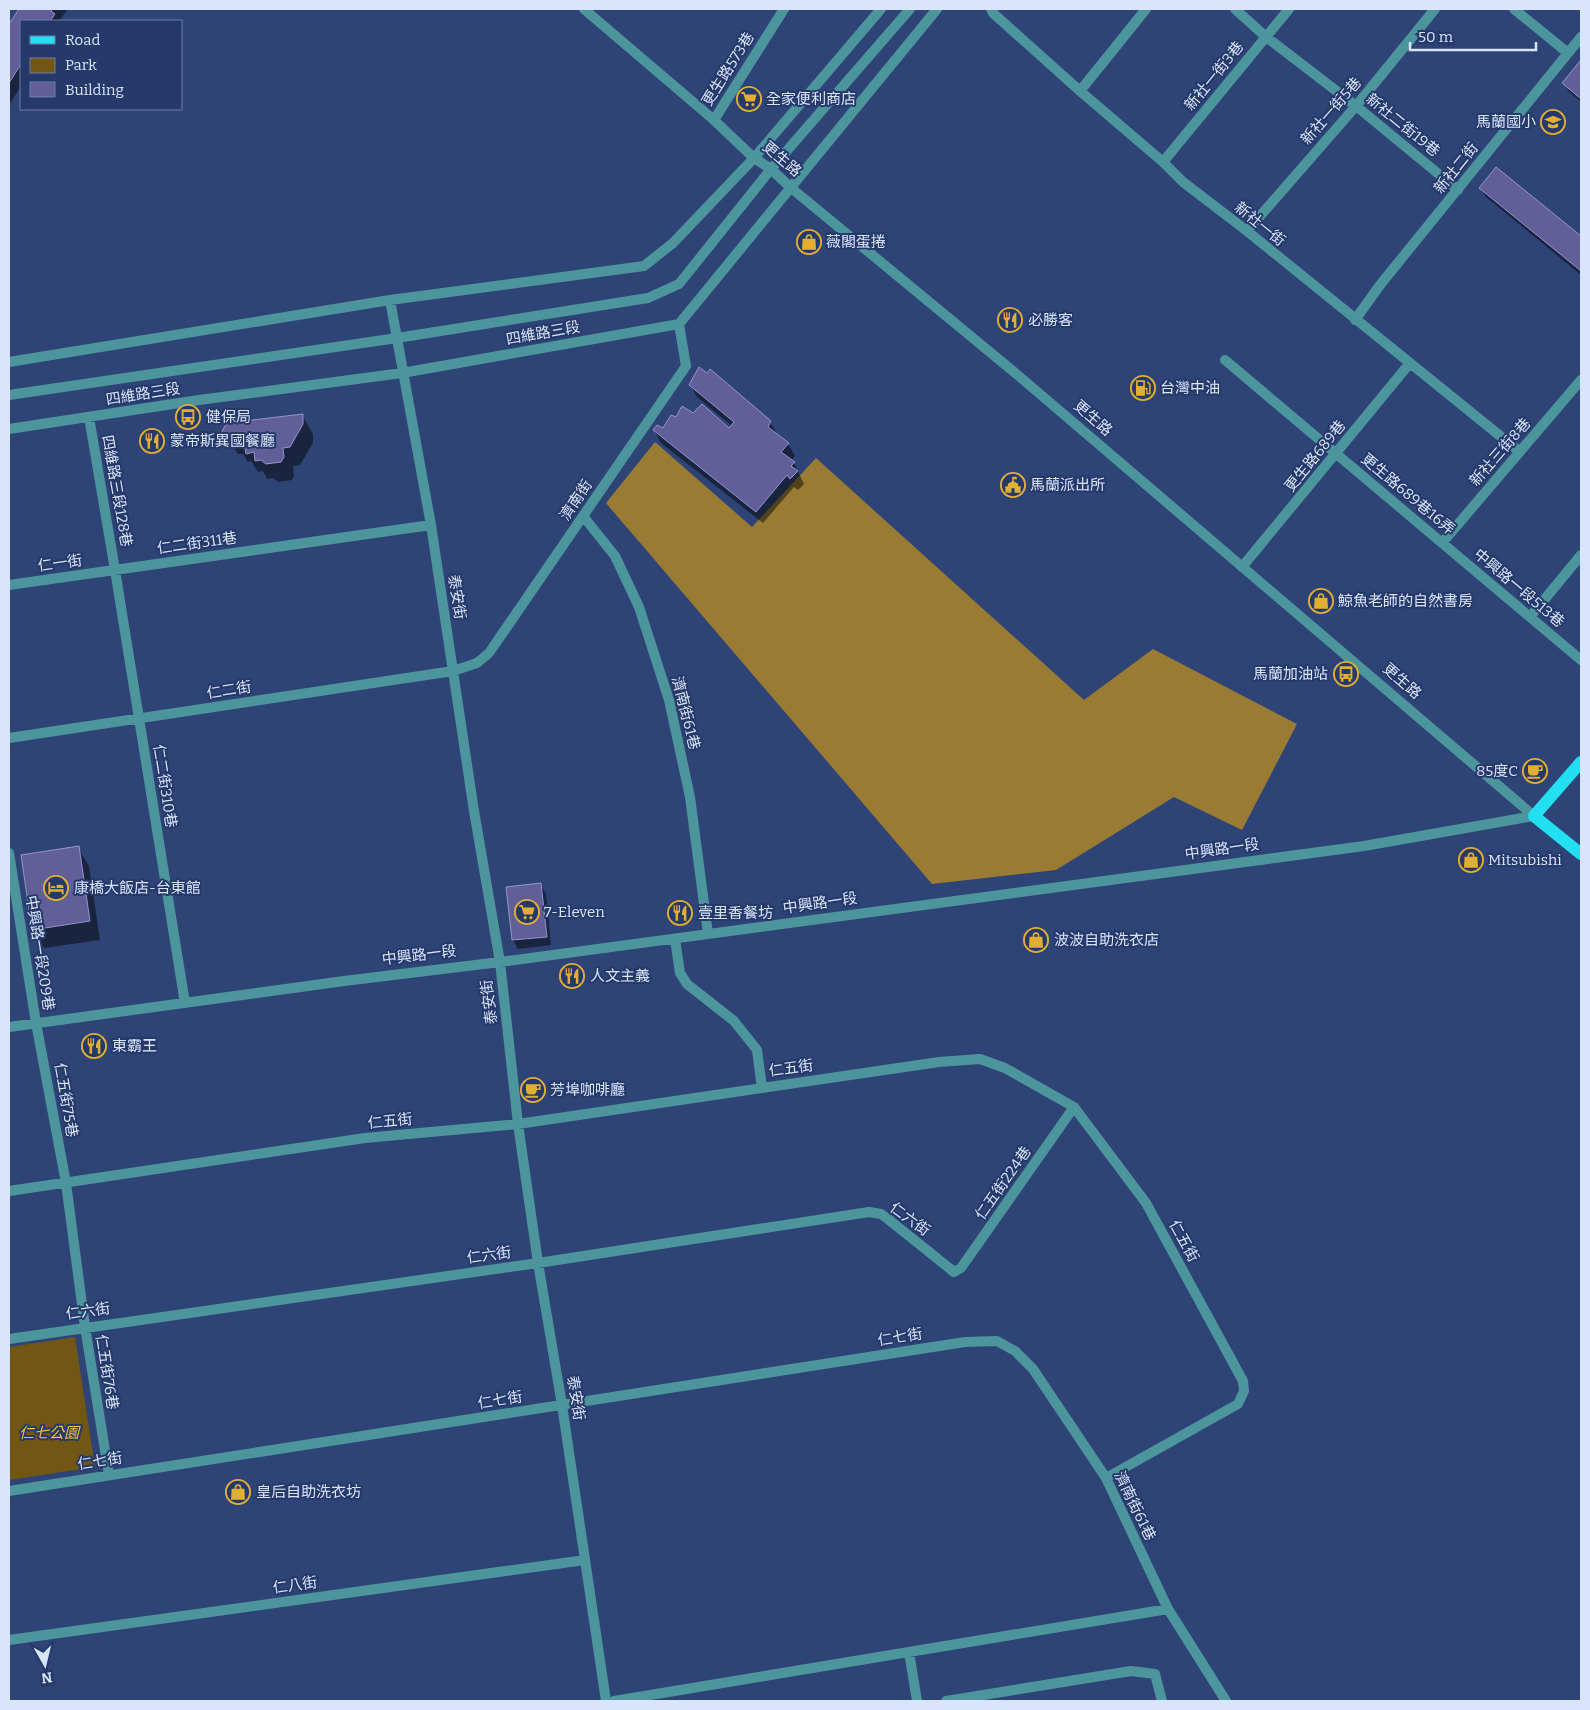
<svg xmlns="http://www.w3.org/2000/svg" width="1590" height="1710" viewBox="0 0 1590 1710" font-family="Bitter,'Noto Sans TC',serif">
  <style>
    .green { fill: #715614 }
    .forest { fill: #9a7b34 }
    .shadow { fill: #0007 }
    .building { fill: #625f98; stroke: #9694d1 }
    .lines { fill: none; stroke-linecap: round; stroke-linejoin: round }
    .minor { stroke: #4d959d; stroke-width: 10 }
    .tertiary { stroke: #4d959d; stroke-width: 10 }
    .primary { stroke: #22e0f2; stroke-width: 12 }
    .labels { text-anchor: middle; dominant-baseline: central; stroke-width: 4; stroke-linejoin: round; paint-order: stroke }
    .street-label { font-size: 15px; fill: #d9e5fd; stroke: #25396a }
    .poi-label { font-size: 15px; fill: #d9e5fd; stroke: #25396a; text-anchor: start }
    .park-label { font-size: 15px; font-style: italic; fill: #f6c13c; stroke: #25396a }
  </style>
  <rect width="100%" height="100%" fill="#2f4476"/>
  <path class="green" d="M75 1337 95 1467 9 1480V1347Z"/>
  <path class="forest" d="M655 442 752 527 816 458 1084 700 1153 649 1297 724 1242 830 1174 797 1056 870 932 884 606 503Z"/>
  <path class="shadow" d="M21 9H68L59 21H21V86L9 105V26Z
    M1581 62V102L1569 92 1564 83Z
    M1496 169 1581 238V275L1486 197 1480 188Z
    M690 385 770 422 777 434 788 444 795 456 791 461 794 463 804 484 798 490 794 487 763 523 661 443 654 430 664 429 677 418 694 414 730 430 732 426 697 397Z
    M302 415 313 434V443L300 465 293 466 294 476 292 480 278 482 273 478 267 479 263 471 258 472 251 461 248 462 243 454H238L223 431Z
    M78 848 89 866 100 940 44 948 34 930Z
    M541 885 546 894 551 945 518 949 513 940 508 888Z"/>
  <path class="building" d="M19 9H53L51 11 55 14 50 21H21V64L9 83V24Z
    M1581 60V99L1562 83Z
    M1496 167 1581 236V271L1479 188Z
    M699 367 707 373 710 369 771 421 768 427 789 443 781 452 795 462 791 466 798 471 790 479 787 475 756 512 653 430 657 425 663 428 671 415 676 417 682 406 693 413 702 404 729 428 734 422 689 385Z
    M303 414V424L290 447 283 448 284 457 281 462 266 464 261 460 255 461 254 452 246 454 244 443 236 444 234 435 226 436 222 431 227 423Z
    M79 846 90 921 32 930 21 855Z
    M541 883 547 937 512 940 506 887Z"/>
  <g class="lines">
    <path class="minor" d="M991 9 993 13 1080 91 1163 162 1183 182 1247 231 1520 452
      M1235 9 1265 36 1356 106 1458 190
      M1514 9 1568 53
      M1080 91 1146 9
      M714 120 784 9
      M1163 162 1289 9
      M1247 231 1356 106 1435 9
      M390 300 431 525 474 811 500 962 518 1124 538 1263 562 1405 606 1701
      M1355 320 1380 285 1581 37
      M1225 360 1581 660
      M9 362 390 300 644 266 673 243 754 158 881 9
      M89 417 115 570 185 1003
      M9 429 199 400 402 373 679 324 937 9
      M583 516 615 556 639 607 669 700 690 797 708 934
      M1442 543 1581 380
      M1242 567 1410 363
      M9 585 431 525
      M1530 617 1581 555
      M9 738 453 671 477 663 489 653 686 366 679 324
      M9 853 36 1023 66 1183 85 1327 109 1475
      M675 939 680 973 687 984 734 1021 757 1050 762 1088
      M9 1027 344 981 500 962 1364 846 1534 816
      M9 1191 365 1138 518 1124 939 1062 980 1059 1005 1068 1074 1107 1146 1203 1243 1381 1244 1391 1238 1404 1106 1478
      M9 1339 538 1263 869 1212 881 1214 888 1219 954 1272 961 1268 1074 1107
      M9 1491 965 1342 997 1341 1015 1351 1033 1369 1106 1478 1168 1609 1226 1701
      M9 1640 585 1560
      M909 1652 917 1701
      M614 1701 1168 1609
      M946 1701 1131 1671 1155 1674 1162 1701"/>
    <path class="tertiary" d="M584 9 714 120 754 158 771 169 790 187 1020 377 1534 816
      M9 395 397 338 648 298 679 284 771 169 910 9"/>
    <path class="primary" d="M1581 762 1534 816 1581 854"/>
  </g>
  <defs>
    <symbol id="supermarket-ring" viewBox="-11 -11 22 22"><circle r="9.5" fill="#25396a" stroke="#e1af34" stroke-width="1.5"/><path d="M-6-5.5h2.5l.6 2H6L4.5 2H-2.5L-4.4-4H-6ZM-1.5 3.2a1.3 1.3 0 1 0 .1 0ZM3 3.2a1.3 1.3 0 1 0 .1 0Z" fill="#e1af34"/></symbol>
    <symbol id="school-ring" viewBox="-11 -11 22 22"><circle r="9.5" fill="#25396a" stroke="#e1af34" stroke-width="1.5"/><path d="M0-5L7-2L0 1L-7-2ZM-4 1L0 2.5L4 1V4Q0 6-4 4Z" fill="#e1af34"/></symbol>
    <symbol id="shop-ring" viewBox="-11 -11 22 22"><circle r="9.5" fill="#25396a" stroke="#e1af34" stroke-width="1.5"/><path d="M-5-2.5h2.3a2.7 3.5 0 0 1 5.4 0H5L5.5 6h-11ZM-1.5-2.5h3a1.5 2.3 0 0 0-3 0Z" fill="#e1af34"/></symbol>
    <symbol id="restaurant-ring" viewBox="-11 -11 22 22"><circle r="9.5" fill="#25396a" stroke="#e1af34" stroke-width="1.5"/><path d="M-5-6h1v4h1v-4h1v4h1v-4h1v5L-1.5 .5V6h-2V.5L-5-1ZM5-6V6H3V1.5H1.5Q1.5-4 5-6Z" fill="#e1af34"/></symbol>
    <symbol id="fuel-ring" viewBox="-11 -11 22 22"><circle r="9.5" fill="#25396a" stroke="#e1af34" stroke-width="1.5"/><path d="M-5.5-6h7V0h2V4h1.3V-2.5L3-4.5l.8-.8L6-3V5H2.5V1h-1V6h-7ZM-4.2-4.7v3.2H.2V-4.7Z" fill="#e1af34"/></symbol>
    <symbol id="bus-ring" viewBox="-11 -11 22 22"><circle r="9.5" fill="#25396a" stroke="#e1af34" stroke-width="1.5"/><path d="M-5-6H5V4H4V6H2V4H-2V6H-4V4H-5ZM-3.5-4V0h7V-4ZM-3.5 1.2v1.5H-2V1.2ZM2 1.2v1.5H3.5V1.2Z" fill="#e1af34"/></symbol>
    <symbol id="civic-ring" viewBox="-11 -11 22 22"><circle r="9.5" fill="#25396a" stroke="#e1af34" stroke-width="1.5"/><path d="M-.6-6.5H3V-4.5H.6V-3L4-1V1h2V6H-6V1h2V-1L-.6-3ZM-1.2 2.5V6h2.4V2.5Z" fill="#e1af34"/></symbol>
    <symbol id="cafe-ring" viewBox="-11 -11 22 22"><circle r="9.5" fill="#25396a" stroke="#e1af34" stroke-width="1.5"/><path d="M-5.5-4.5H6V0H3Q3 3.5 0 3.5H-2.5Q-5.5 3.5-5.5 0ZM3-3.2v2h1.7v-2ZM-6 4.5H4V6H-6Z" fill="#e1af34"/></symbol>
    <symbol id="hotel-ring" viewBox="-11 -11 22 22"><circle r="9.5" fill="#25396a" stroke="#e1af34" stroke-width="1.5"/><path d="M-6-4.5h1.5V1H6V5H4.5V3h-9V5H-6ZM-4 0a1.8 1.8 0 1 1 3.6 0ZM.5 0V-2.5h3Q6-2.5 6 0Z" fill="#e1af34"/></symbol>
  </defs>
  <g fill-rule="evenodd">
    <use href="#supermarket-ring" x="735" y="85" width="28" height="28"/>
    <use href="#school-ring" x="1539" y="108" width="28" height="28"/>
    <use href="#shop-ring" x="795" y="228" width="28" height="28"/>
    <use href="#restaurant-ring" x="996" y="306" width="28" height="28"/>
    <use href="#fuel-ring" x="1129" y="374" width="28" height="28"/>
    <use href="#bus-ring" x="174" y="403" width="28" height="28"/>
    <use href="#restaurant-ring" x="138" y="427" width="28" height="28"/>
    <use href="#civic-ring" x="999" y="471" width="28" height="28"/>
    <use href="#shop-ring" x="1307" y="587" width="28" height="28"/>
    <use href="#bus-ring" x="1332" y="660" width="28" height="28"/>
    <use href="#cafe-ring" x="1521" y="757" width="28" height="28"/>
    <use href="#shop-ring" x="1457" y="846" width="28" height="28"/>
    <use href="#hotel-ring" x="42" y="874" width="28" height="28"/>
    <use href="#supermarket-ring" x="513" y="898" width="28" height="28"/>
    <use href="#restaurant-ring" x="666" y="899" width="28" height="28"/>
    <use href="#shop-ring" x="1022" y="926" width="28" height="28"/>
    <use href="#restaurant-ring" x="558" y="962" width="28" height="28"/>
    <use href="#restaurant-ring" x="80" y="1032" width="28" height="28"/>
    <use href="#cafe-ring" x="519" y="1076" width="28" height="28"/>
    <use href="#shop-ring" x="224" y="1478" width="28" height="28"/>
  </g>
  <g class="labels">
    <g class="street-label">
      <text transform="translate(728 69) rotate(-58)">更生路573巷</text>
      <text transform="translate(1214 76) rotate(-51)">新社一街3巷</text>
      <text transform="translate(1331 111) rotate(-49)">新社一街5巷</text>
      <text transform="translate(1403 125) rotate(39)">新社二街19巷</text>
      <text transform="translate(782 159) rotate(40)">更生路</text>
      <text transform="translate(1456 168) rotate(-51)">新社二街</text>
      <text transform="translate(1260 224) rotate(39)">新社一街</text>
      <text transform="translate(543 333) rotate(-10)">四維路三段</text>
      <text transform="translate(143 394) rotate(-9)">四維路三段</text>
      <text transform="translate(1093 418) rotate(41)">更生路</text>
      <text transform="translate(1500 452) rotate(-49)">新社三街8巷</text>
      <text transform="translate(1315 456) rotate(-51)">更生路689巷</text>
      <text transform="translate(117 491) rotate(80)">四維路三段128巷</text>
      <text transform="translate(1408 494) rotate(40)">更生路689巷16弄</text>
      <text transform="translate(576 500) rotate(-56)">濟南街</text>
      <text transform="translate(197 543) rotate(-8)">仁二街311巷</text>
      <text transform="translate(60 563) rotate(-8)">仁一街</text>
      <text transform="translate(1519 588) rotate(40)">中興路一段513巷</text>
      <text transform="translate(457 597) rotate(81)">泰安街</text>
      <text transform="translate(1402 681) rotate(41)">更生路</text>
      <text transform="translate(229 690) rotate(-9)">仁二街</text>
      <text transform="translate(686 713) rotate(76)">濟南街61巷</text>
      <text transform="translate(165 786) rotate(81)">仁二街310巷</text>
      <text transform="translate(1222 849) rotate(-8)">中興路一段</text>
      <text transform="translate(820 903) rotate(-8)">中興路一段</text>
      <text transform="translate(40 953) rotate(81)">中興路一段209巷</text>
      <text transform="translate(419 955) rotate(-7)">中興路一段</text>
      <text transform="translate(489 1002) rotate(-97)">泰安街</text>
      <text transform="translate(791 1068) rotate(-8)">仁五街</text>
      <text transform="translate(66 1100) rotate(80)">仁五街75巷</text>
      <text transform="translate(390 1121) rotate(-6)">仁五街</text>
      <text transform="translate(1003 1183) rotate(-55)">仁五街224巷</text>
      <text transform="translate(910 1219) rotate(36)">仁六街</text>
      <text transform="translate(1184 1241) rotate(61)">仁五街</text>
      <text transform="translate(489 1255) rotate(-8)">仁六街</text>
      <text transform="translate(88 1311) rotate(-8)">仁六街</text>
      <text transform="translate(900 1337) rotate(-9)">仁七街</text>
      <text transform="translate(107 1372) rotate(81)">仁五街76巷</text>
      <text transform="translate(576 1398) rotate(81)">泰安街</text>
      <text transform="translate(500 1400) rotate(-9)">仁七街</text>
      <text transform="translate(100 1461) rotate(-9)">仁七街</text>
      <text transform="translate(1135 1506) rotate(64)">濟南街61巷</text>
      <text transform="translate(295 1585) rotate(-8)">仁八街</text>
    </g>
    <g class="poi-label">
      <text x="766" y="99">全家便利商店</text>
      <text x="1536" y="122" text-anchor="end">馬蘭國小</text>
      <text x="826" y="242">薇閣蛋捲</text>
      <text x="1028" y="320">必勝客</text>
      <text x="1160" y="388">台灣中油</text>
      <text x="206" y="417">健保局</text>
      <text x="170" y="441">蒙帝斯異國餐廳</text>
      <text x="1030" y="485">馬蘭派出所</text>
      <text x="1338" y="601">鯨魚老師的自然書房</text>
      <text x="1328" y="674" text-anchor="end">馬蘭加油站</text>
      <text x="1518" y="771" text-anchor="end">85度C</text>
      <text x="1488" y="860">Mitsubishi</text>
      <text x="74" y="888">康橋大飯店-台東館</text>
      <text x="544" y="912">7-Eleven</text>
      <text x="698" y="913">壹里香餐坊</text>
      <text x="1054" y="940">波波自助洗衣店</text>
      <text x="590" y="976">人文主義</text>
      <text x="112" y="1046">東霸王</text>
      <text x="550" y="1090">芳埠咖啡廳</text>
      <text x="256" y="1492">皇后自助洗衣坊</text>
    </g>
    <g class="park-label">
      <text x="49" y="1433">仁七公園</text>
    </g>
  </g>
  <rect width="1590" height="1710" fill="none" stroke="#d9e5fd" stroke-width="20"/>
  <rect x="20" y="20" width="162" height="90" fill="#25396a" stroke="#6d7ea5"/>
  <rect x="30" y="36" width="25" height="8" fill="#22e0f2" stroke="#6d7ea5"/>
  <text x="65" y="45" font-size="15" fill="#d9e5fd">Road</text>
  <rect x="30" y="58" width="25" height="15" fill="#715614" stroke="#6d7ea5"/>
  <text x="65" y="70" font-size="15" fill="#d9e5fd">Park</text>
  <rect x="30" y="82" width="25" height="15" fill="#625f98" stroke="#6d7ea5"/>
  <text x="65" y="95" font-size="15" fill="#d9e5fd">Building</text>
  <g transform="translate(45 1665) rotate(172)" stroke="#25396a" stroke-width="4" paint-order="stroke">
  <path d="M0-4L9 19L0 12L-9 19Z" fill="#d9e5fd"/>
  <text y="-8" font-size="14" font-weight="bold" text-anchor="middle" fill="#d9e5fd">N</text>
  </g>
  <path d="M1410 42v8h126v-8" fill="none" stroke="#d9e5fd" stroke-width="2.5"/>
  <text x="1418" y="42" font-size="15" fill="#d9e5fd" stroke="#25396a" stroke-width="4" paint-order="stroke">50 m</text>
</svg>
